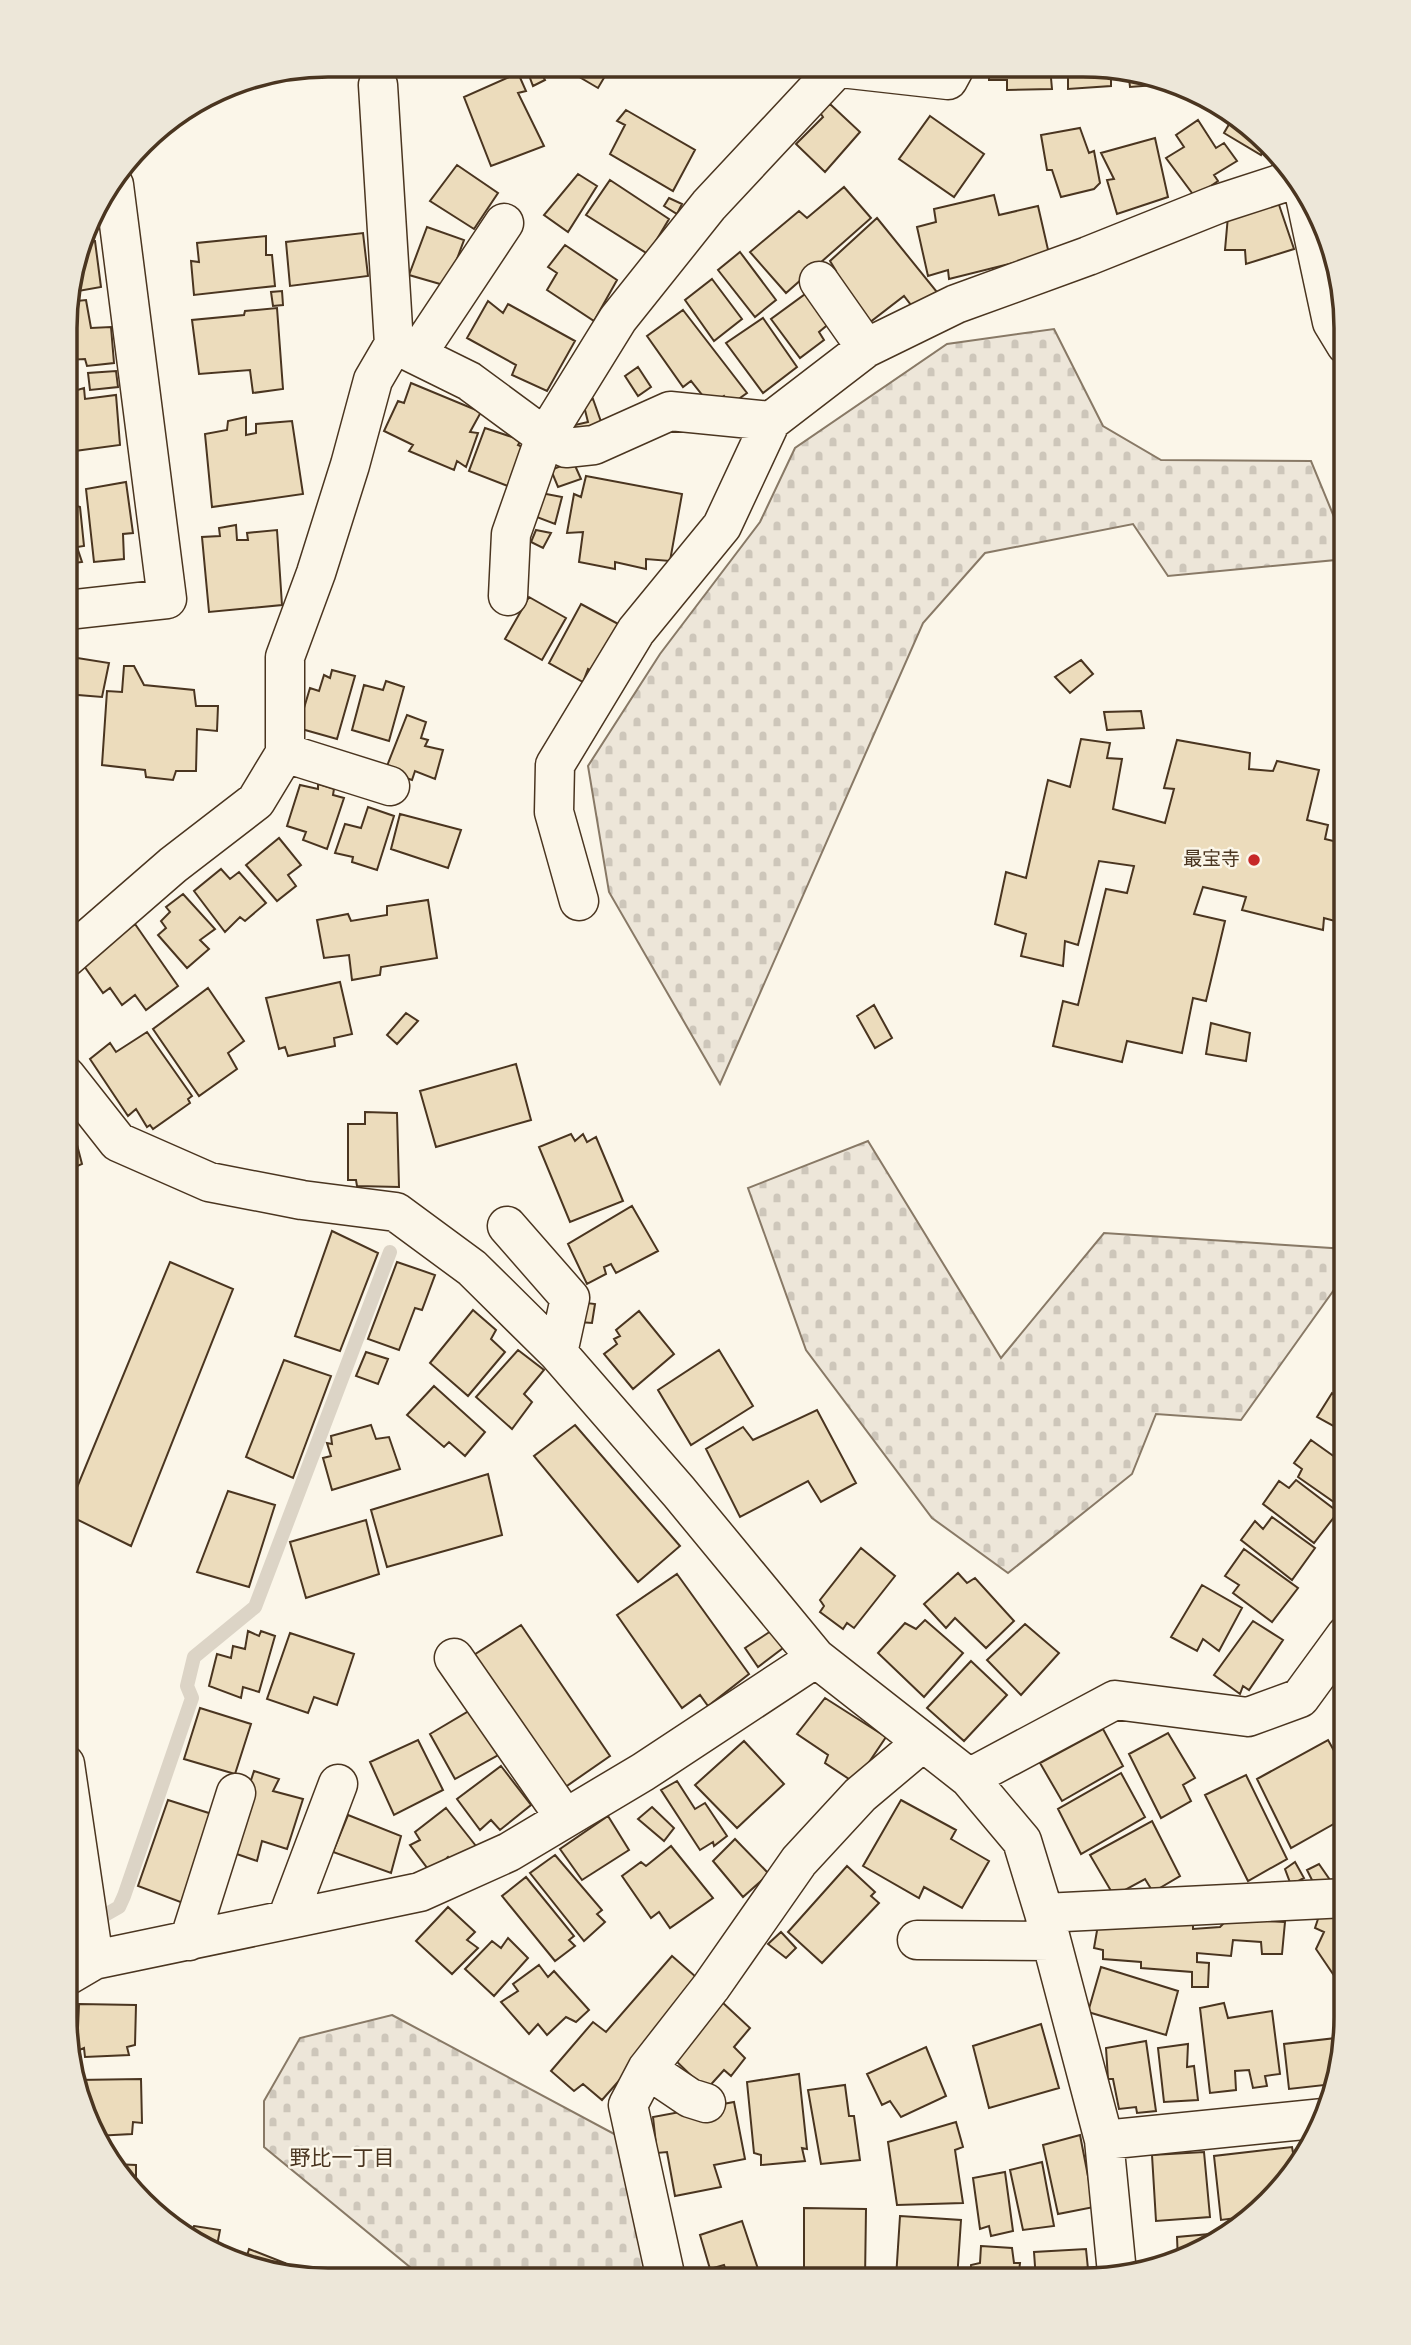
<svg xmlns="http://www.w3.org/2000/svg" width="1411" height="2345" viewBox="0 0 1411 2345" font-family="Overpass,'Noto Sans JP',sans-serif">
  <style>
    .cemetery { fill: url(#cemetery-stones); stroke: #887966; stroke-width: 2 }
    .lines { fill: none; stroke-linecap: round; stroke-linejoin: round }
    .stream { stroke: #dcd4c6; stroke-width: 14 }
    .building { fill: #ecdcbc; stroke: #4a3520; stroke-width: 2 }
    .minor-casing { stroke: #4a3520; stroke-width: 41 }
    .minor { stroke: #fbf6e9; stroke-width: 38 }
    .poi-dot { fill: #c62828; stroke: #fbf6e9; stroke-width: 2.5 }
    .labels { text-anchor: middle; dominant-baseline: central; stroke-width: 5; stroke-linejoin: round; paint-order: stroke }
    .poi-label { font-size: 19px; fill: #4a3520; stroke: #fbf6e9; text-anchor: end }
    .neighbourhood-label { font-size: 21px; fill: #4a3520; stroke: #fbf6e9 }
    .rim { fill: none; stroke: #4a3520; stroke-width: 3.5 }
  </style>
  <defs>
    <pattern id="cemetery-stones" width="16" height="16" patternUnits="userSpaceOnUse" patternTransform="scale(1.75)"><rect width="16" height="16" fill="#ede6d9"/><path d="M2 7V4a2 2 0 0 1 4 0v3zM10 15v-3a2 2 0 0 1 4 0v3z" fill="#cdc6ba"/></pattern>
  </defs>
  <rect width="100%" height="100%" fill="#fbf6e9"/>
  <path class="cemetery" d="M1054 329 1103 426 1161 460 1311 461 1346 546V559L1168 576 1133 524 985 553 923 623 720 1084 609 892 588 766 660 654 760 522 795 448 947 344Z
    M868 1141 1001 1358 1104 1233 1346 1249V1273L1241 1420 1156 1414 1132 1474 1008 1573 932 1518 806 1350 748 1188Z
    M392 2015 618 2136 652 2279 417 2278 411 2268 264 2147V2101L300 2038Z"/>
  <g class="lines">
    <path class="stream" d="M105 1915 119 1907 124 1896 192 1698 187 1686 194 1657 255 1607 390 1252"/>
  </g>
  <path class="building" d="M535 65H537L545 80 533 86 527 70Z
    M559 65 611 66 598 88Z
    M989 67H1050L1052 89 1007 90V80H989Z
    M1068 67H1111V86L1068 89Z
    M1128 70 1153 77 1155 85 1130 87Z
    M518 73 526 91 518 93 544 146 491 166 464 97Z
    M830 104 860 132 825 172 796 144 823 117 819 111Z
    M626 110 695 150 673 191 610 154 625 125 617 121Z
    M1235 114 1243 119 1267 143 1261 155 1224 133Z
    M930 116 984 154 954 197 899 159Z
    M1198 120 1216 148 1224 143 1237 161 1214 175 1218 181 1195 197 1166 158 1184 147 1176 135Z
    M1080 128 1089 153 1094 151 1100 183 1094 189 1061 197 1052 170H1047L1041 135Z
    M1155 138 1168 197 1117 214 1107 180 1114 179 1101 153Z
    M457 165 498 193 474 229 430 201Z
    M578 174 597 186 568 232 544 215Z
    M610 180 669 219 648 254 586 215Z
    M844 187 871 218 786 293 750 252 799 211 807 218Z
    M994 195 999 215 1038 206 1049 254 949 279 948 270 928 276 917 227 936 222 934 209Z
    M1276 196 1294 249 1246 264 1245 250H1225L1228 216Z
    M669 198 682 204 677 214 664 206Z
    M877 218 941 297 918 314 904 296 865 326 827 276 836 271 830 261Z
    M427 227 464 240 447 286 409 275Z
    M87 229V241H95L101 287 67 293Z
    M363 233 368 276 290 286 286 242Z
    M266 236V255H272L275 286 194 295 191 261 199 262 197 243Z
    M565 245 617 280 594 321 547 290 557 273 548 267Z
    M740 252 776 300 755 317 718 270Z
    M712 279 742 319 714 341 685 300Z
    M282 291 283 305 273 306 271 292Z
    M808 292 831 322 819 332 824 340 800 358 771 319Z
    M86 300 91 328 111 327 114 363 87 366 85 359 67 360V302Z
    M488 301 503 313 508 304 575 341 547 391 512 375 516 365 467 338Z
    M277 308 283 389 253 393 250 370 199 374 192 320 244 315 245 311Z
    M683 310 747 393 730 405 724 396 711 406 691 381 683 387 647 336Z
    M763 318 797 367 763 393 726 343Z
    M638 367 651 387 638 396 625 376Z
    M116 371 118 387 90 390 88 373Z
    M411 383 481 412 470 432 478 433 466 467 457 461 454 470 409 451 413 445 384 431 398 401 404 403Z
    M84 388 85 399 116 395 120 445 67 452V393Z
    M593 399 605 433 580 442 575 425 588 422 583 402Z
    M246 417V435L256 433V424L292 421 303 494 212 507 205 434 227 430 228 421Z
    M485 428 521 440 518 445 527 449 513 488 469 471Z
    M573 461 581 479 558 487 551 470Z
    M586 476 682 494 670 561 646 559V569L615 562V569L579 562 583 532 567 533 574 494 581 497Z
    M126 482 133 533 123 534 124 559 94 562 86 489Z
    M73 487 74 505 80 507 84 546 77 547 82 562 67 564V488Z
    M541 493 562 497 555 524 534 516Z
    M236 525 237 540H248L247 533 277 530 282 605 209 612 202 537 220 536 219 528Z
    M536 530 551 533 543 548 531 542Z
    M529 597 566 618 542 660 505 639Z
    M581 604 622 626 599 675 588 669 583 682 549 663Z
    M71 657 109 663 102 697 66 694Z
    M1081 660 1093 674 1070 693 1055 677Z
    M124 666H134L144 685 194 690 196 706H218L217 731 197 729 196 771H176L173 780 146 777 145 770 102 765 107 691 122 692Z
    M332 670 355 676 337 739 298 728 310 688 319 691 324 675 330 678Z
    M386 681 404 687 389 741 352 730 364 685 383 690Z
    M1141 711 1144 728 1107 730 1104 712Z
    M407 715 426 722 421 738 428 740 425 746 443 750 435 779 415 771 412 780 391 773 387 766Z
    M1081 739 1110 743 1107 758 1122 759 1113 809 1165 823 1174 789 1164 788 1177 740 1250 753 1249 769 1273 771 1277 761 1319 770 1307 820 1328 825 1325 839 1346 844V924L1324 918 1323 930 1242 910 1246 897 1203 887 1194 914 1225 921 1206 1001 1193 998 1182 1053 1127 1041 1122 1062 1053 1046 1063 1001 1078 1005 1106 889 1127 893 1134 866 1099 861 1078 945 1065 941 1063 966 1021 956 1026 934 995 924 1006 872 1026 878 1048 780 1070 787Z
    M318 784 334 789 333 795 344 798 327 849 303 840 306 832 287 826 300 785 318 789Z
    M368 807 394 816 377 870 352 862 353 857 335 853 345 824 361 828Z
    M400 814 461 830 448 868 391 849Z
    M279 838 301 865 288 875 296 886 277 901 246 865Z
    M221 869 230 879 239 872 266 903 245 921 240 917 225 932 194 891Z
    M183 894 215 929 200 940 209 949 187 968 158 935 166 928 161 921 170 912 166 907Z
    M428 900 437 958 381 967 380 975 352 980 349 955 324 958 317 920 348 914 351 921 387 915V906Z
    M135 924 178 986 146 1010 135 995 122 1005 110 988 103 993 82 963Z
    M340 982 352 1034 334 1038 335 1046 288 1056 285 1047 279 1049 266 998Z
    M208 988 244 1041 228 1053 237 1069 199 1096 153 1029Z
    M874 1005 892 1038 875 1048 857 1016Z
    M406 1013 418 1021 397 1044 387 1035Z
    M1211 1023 1250 1033 1246 1061 1206 1054Z
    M147 1032 192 1096 188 1099 190 1103 153 1129 150 1125 147 1127 136 1109 128 1116 90 1059 110 1043 116 1052Z
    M516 1064 531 1120 436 1147 420 1091Z
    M365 1112 397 1113 399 1187 357 1186 356 1180H348V1124H365Z
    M70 1118 82 1164 66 1171V1120Z
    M571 1134 575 1141 583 1134 587 1142 596 1137 623 1201 570 1222 539 1147Z
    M632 1206 658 1251 616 1273 611 1264 604 1267 606 1274 587 1284 568 1244Z
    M332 1231 378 1253 340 1351 295 1336Z
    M170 1262 233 1289 131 1546 66 1514Z
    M397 1262 435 1275 422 1310 415 1308 399 1350 368 1339Z
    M579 1302 595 1304 592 1323 579 1322Z
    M473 1310 496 1330 491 1339 505 1352 468 1396 430 1363Z
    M639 1311 674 1354 633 1389 604 1354 617 1344 614 1339 620 1336 616 1330Z
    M518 1350 544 1370 524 1394 532 1402 512 1429 476 1397Z
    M719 1350 753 1406 691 1445 658 1390Z
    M366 1352 388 1359 378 1384 356 1376Z
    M284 1360 331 1376 293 1478 246 1457Z
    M434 1386 485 1432 465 1456 449 1442 444 1447 407 1415Z
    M1332 1393 1346 1401V1415L1337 1428 1317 1417Z
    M817 1410 856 1483 821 1502 808 1481 740 1517 706 1449 743 1427 753 1440Z
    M371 1425 376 1439 389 1437 400 1469 332 1490 323 1458 331 1456 327 1443 332 1444 331 1436Z
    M575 1425 680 1546 638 1582 534 1456Z
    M1311 1440 1346 1465V1499L1341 1507 1298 1477 1302 1469 1294 1463Z
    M488 1474 502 1535 387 1567 371 1510Z
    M1296 1480 1338 1512 1314 1543 1263 1504 1279 1481 1289 1488Z
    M228 1491 275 1505 249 1587 197 1572Z
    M1272 1517 1315 1548 1292 1580 1241 1540 1255 1521 1263 1529Z
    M366 1520 379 1574 306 1598 290 1542Z
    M861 1548 895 1576 854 1628 847 1623 843 1629 820 1612 824 1606 820 1600Z
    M1244 1549 1298 1588 1272 1622 1233 1593 1239 1585 1225 1576Z
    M958 1573 967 1583 975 1578 1014 1621 986 1648 955 1618 946 1628 924 1604Z
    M677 1574 749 1674 708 1706 700 1695 682 1708 617 1615Z
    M1202 1585 1242 1608 1219 1651 1203 1639 1197 1651 1171 1637Z
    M925 1620 963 1653 924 1697 878 1653 905 1623 916 1629Z
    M1253 1621 1283 1640 1249 1690 1243 1686 1240 1694 1214 1675Z
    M1025 1624 1059 1653 1021 1695 987 1660Z
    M521 1625 610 1756 561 1790 469 1658Z
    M248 1631 259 1636 261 1631 275 1636 259 1692 243 1687 241 1698 209 1686 217 1654 231 1658 233 1646 245 1649Z
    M771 1631 783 1648 758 1667 745 1648Z
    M290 1633 354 1654 337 1705 314 1697 308 1713 267 1699Z
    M971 1661 1007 1695 964 1741 927 1708Z
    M825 1698 886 1737 855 1783 825 1763 828 1755 797 1734Z
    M200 1708 251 1724 235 1774 184 1759Z
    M474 1708 500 1754 455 1779 430 1734Z
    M1103 1729 1123 1766 1062 1801 1040 1763Z
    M1168 1733 1195 1778 1183 1785 1191 1801 1161 1818 1129 1754Z
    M418 1740 443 1790 394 1815 370 1762Z
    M1328 1740 1346 1772V1817L1291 1848 1257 1779Z
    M744 1741 784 1784 737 1828 695 1785Z
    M501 1766 531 1805 500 1830 491 1820 480 1830 457 1799Z
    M254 1771 279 1779 273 1791 303 1799 287 1849 262 1841 257 1861 228 1851Z
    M1121 1773 1145 1817 1081 1854 1058 1809Z
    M1246 1775 1287 1859 1248 1881 1205 1795Z
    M677 1781 695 1809 705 1803 727 1836 714 1846 713 1842 700 1850 661 1790Z
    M168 1800 215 1815 183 1903 138 1886Z
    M901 1800 956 1830 951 1839 989 1861 962 1908 924 1887 919 1898 863 1866Z
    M652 1807 674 1828 664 1841 638 1819Z
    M446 1808 476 1846 454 1864 448 1857 431 1873 410 1845 420 1840 415 1832Z
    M348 1815 401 1836 391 1873 333 1852Z
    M608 1816 629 1850 582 1880 560 1849Z
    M1152 1821 1180 1876 1153 1892 1145 1879 1114 1896 1090 1855Z
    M735 1839 769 1874 743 1897 713 1861Z
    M671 1846 713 1898 670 1928 659 1912 651 1918 622 1876 641 1862 646 1866Z
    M555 1855 602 1910 597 1914 605 1922 584 1941 530 1873Z
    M1295 1862 1304 1878 1291 1885 1285 1869Z
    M1319 1864 1330 1880 1316 1888 1307 1870Z
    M847 1866 875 1892 871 1896 879 1903 822 1963 788 1932Z
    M526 1877 574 1936 569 1940 575 1946 555 1961 502 1896Z
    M448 1907 475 1932 467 1940 478 1948 452 1974 416 1941Z
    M1322 1907 1346 1918V1983L1337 1980 1316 1949 1324 1932 1315 1928Z
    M1099 1919 1193 1922V1929L1220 1927 1228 1919 1285 1922 1282 1954H1262L1261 1942 1233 1940 1231 1956 1197 1953V1962L1209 1963 1208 1987H1192V1972L1141 1968V1962L1103 1959V1950L1094 1948Z
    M781 1932 796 1948 786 1958 768 1944Z
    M508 1938 528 1958 494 1996 465 1969 492 1941 501 1948Z
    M672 1956 704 1984 602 2100 583 2084 574 2091 551 2071 593 2022 606 2032Z
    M539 1965 548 1977 554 1971 589 2010 576 2022 566 2017 547 2035 538 2024 529 2034 501 2002 518 1991 513 1984Z
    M1101 1967 1178 1991 1166 2035 1088 2012Z
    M722 2002 750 2028 734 2047 745 2058 731 2076 724 2070 706 2090 673 2058Z
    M1224 2003 1228 2018 1272 2011 1280 2074 1265 2076 1267 2086 1253 2088 1249 2070 1235 2071 1236 2090 1210 2093 1200 2008Z
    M79 2004 136 2005 135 2045 127 2047 129 2055 85 2057 84 2048 77 2051Z
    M1041 2024 1059 2088 989 2108 973 2046Z
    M1345 2037 1334 2090 1325 2091 1324 2085 1289 2089 1284 2044Z
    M1146 2041 1156 2111 1137 2113 1136 2107 1119 2109 1113 2079H1108L1106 2048Z
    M1188 2044 1187 2067 1194 2066 1198 2100 1164 2102 1158 2048Z
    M926 2047 946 2096 901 2117 890 2101 882 2105 867 2074Z
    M799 2074 807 2149 802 2148 805 2161 761 2165V2155L754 2153 747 2082Z
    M141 2079 142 2123 133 2122 132 2134 95 2136 85 2117 77 2080Z
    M845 2085 849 2116H854L860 2160 821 2164 808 2090Z
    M734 2102 745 2159 714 2165 721 2187 675 2196 667 2152 657 2153 653 2117Z
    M956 2122 963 2147 955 2150 963 2203 897 2205 888 2142Z
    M1080 2135 1094 2207 1058 2214 1043 2145Z
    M1311 2141 1302 2158 1300 2143Z
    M1292 2147 1296 2169 1292 2177 1263 2205 1257 2206V2212L1252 2216 1221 2220 1214 2156Z
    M1204 2152 1210 2217 1156 2221 1152 2155Z
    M1042 2162 1054 2226 1023 2230 1010 2170Z
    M112 2164 136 2165V2193L119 2177Z
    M1005 2172 1013 2231 991 2236 989 2226 980 2229 973 2178Z
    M804 2208 866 2209 865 2280 804 2279Z
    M900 2216 961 2220 957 2280 896 2278Z
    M742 2221 758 2269 737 2279H729L724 2265 710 2269 700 2235Z
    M194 2226 220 2230 216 2251 207 2248 190 2239Z
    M1232 2232 1183 2260 1178 2261 1177 2237Z
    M981 2246 1012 2248 1014 2263H1020L1018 2280H970L971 2265 980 2263Z
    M249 2249 285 2263 282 2269 308 2278H294L230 2261 233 2255 246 2259Z
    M1086 2249 1089 2279 1036 2280 1034 2252Z"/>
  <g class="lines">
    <defs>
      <path id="minor" d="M823 66 948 80 955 67
        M1303 187 1332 322 1346 345
        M819 281 866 348
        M394 344 469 381 545 437 566 448 594 445 670 411 771 421
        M417 354 504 223
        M508 596 511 534 545 437 618 319 709 205 836 69
        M67 610 167 599 114 185H112
        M285 753 390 786
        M579 901 554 812 555 765 636 631 722 526 771 421 866 348 956 304 1088 256 1218 204 1298 178
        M66 958 173 865 256 801 285 753V657L316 573 350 465 373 380 394 344 378 85
        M66 1076 118 1142 209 1182 302 1200 396 1212 472 1268 558 1353 679 1492 816 1658 969 1778 1022 1841 1044 1913 1104 2140 1117 2273
        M507 1226 570 1298 558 1353
        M454 1658 565 1818
        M65 1764 94 1960
        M969 1778 1115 1700 1248 1717 1300 1698 1346 1635
        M1044 1913 1346 1898
        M287 1919 338 1784
        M917 1940 1051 1941
        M189 1941 236 1793
        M65 1977 94 1960 420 1892 509 1852 643 1772 816 1658
        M647 2069 690 2098 706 2103
        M1104 2140 1324 2118
        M666 2279 628 2105 647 2069 711 1987 799 1861 860 1795 923 1742"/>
    </defs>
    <use href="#minor" class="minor-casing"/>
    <use href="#minor" class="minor"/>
  </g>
  <circle class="poi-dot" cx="1254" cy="860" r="7"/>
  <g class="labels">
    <g class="poi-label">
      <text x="1240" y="860">最宝寺</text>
    </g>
    <g class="neighbourhood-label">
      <text x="342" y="2159">野比一丁目</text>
    </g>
  </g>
  <path d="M0 0H1411V2345H0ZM328 77H1083A251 251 0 0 1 1334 328V2017A251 251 0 0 1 1083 2268H328A251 251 0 0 1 77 2017V328A251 251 0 0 1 328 77Z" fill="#ede7d9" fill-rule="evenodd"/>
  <path class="rim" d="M328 77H1083A251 251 0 0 1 1334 328V2017A251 251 0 0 1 1083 2268H328A251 251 0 0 1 77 2017V328A251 251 0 0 1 328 77Z"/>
</svg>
